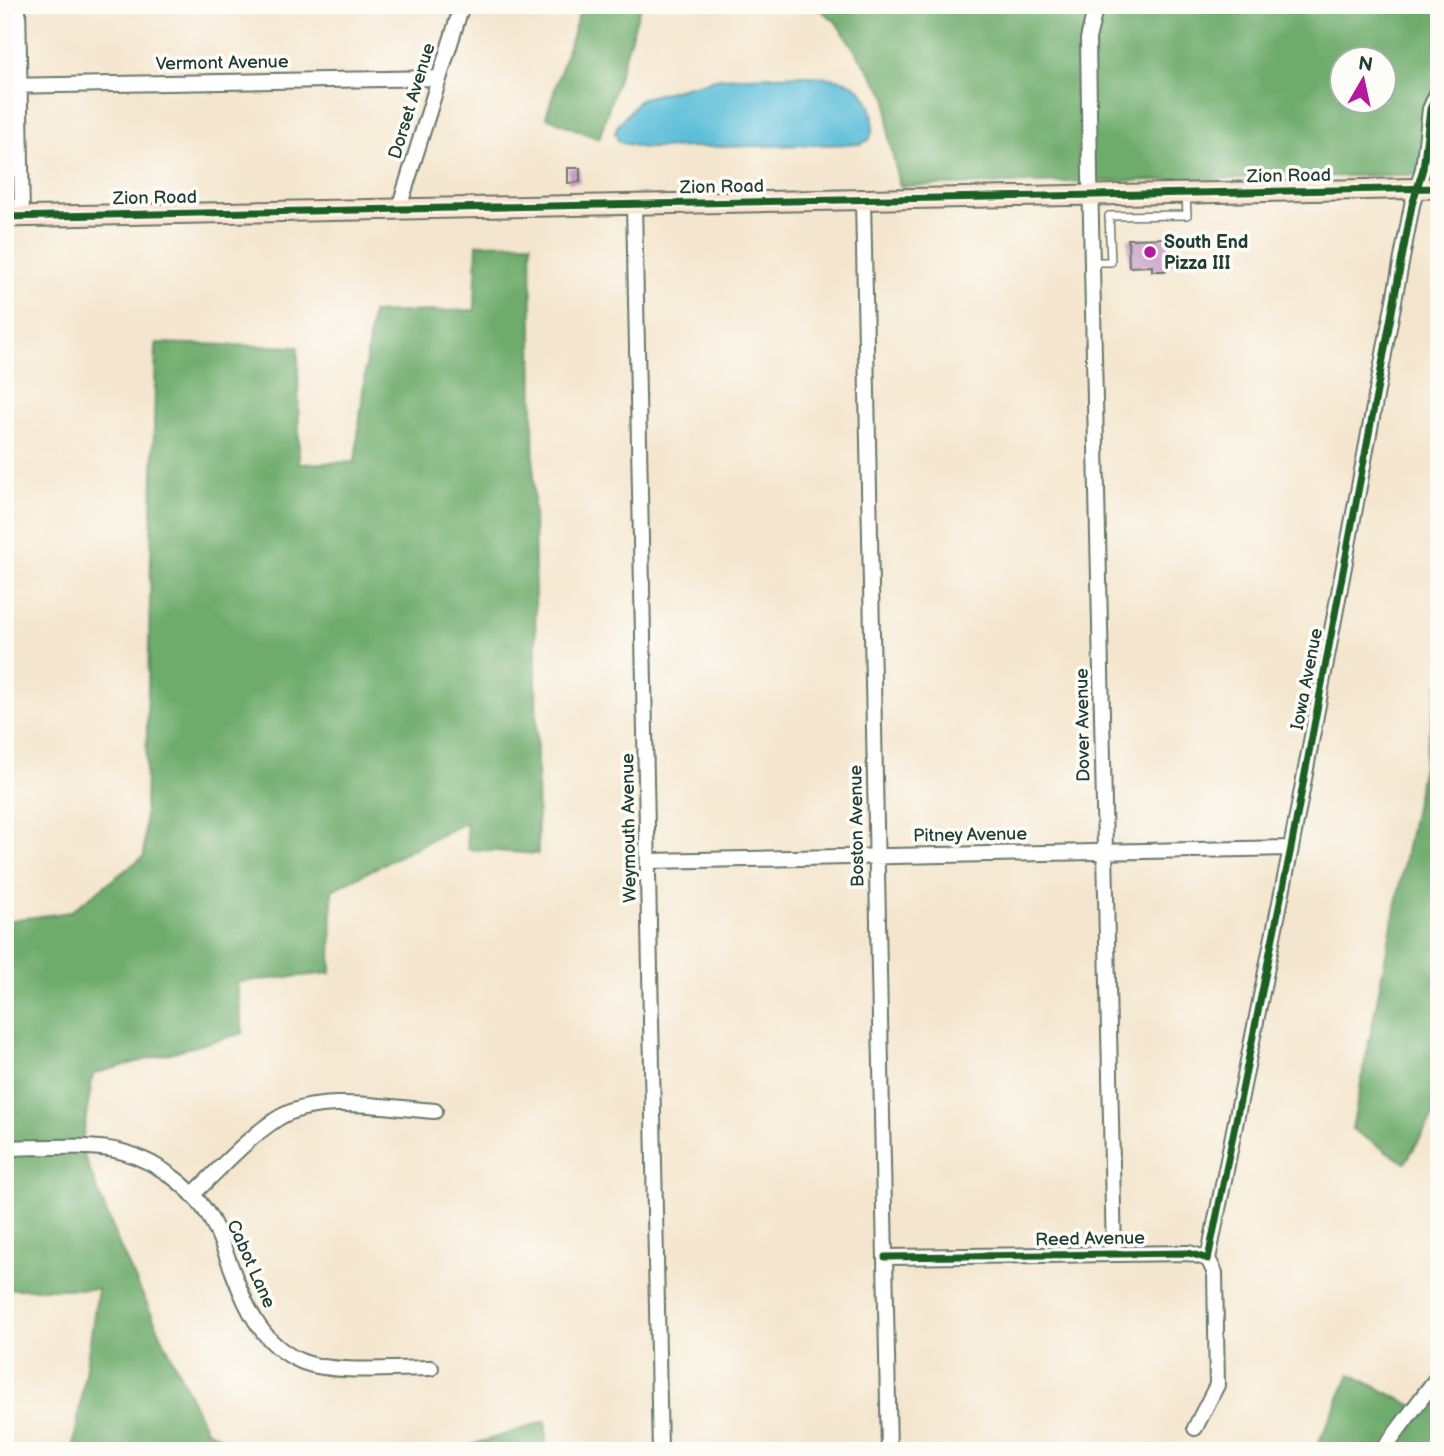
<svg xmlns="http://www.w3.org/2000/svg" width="1444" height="1456" viewBox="0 0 1444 1456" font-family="'Balsamiq Sans',sans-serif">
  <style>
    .forest { fill: #6eac6c; stroke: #467450; stroke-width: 2; fill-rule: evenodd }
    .water { fill: #5bbed9; stroke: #3d7e86; stroke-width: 2 }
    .building { fill: #c392c0 }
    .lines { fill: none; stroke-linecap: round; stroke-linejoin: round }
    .lane-casing { stroke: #6a786a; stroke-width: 10 }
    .street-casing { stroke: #6a786a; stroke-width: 18 }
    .secondary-casing { stroke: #6a786a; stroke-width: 23 }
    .lane { stroke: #fff; stroke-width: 7 }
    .street { stroke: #fff; stroke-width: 14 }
    .secondary { stroke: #fde4d1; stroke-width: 19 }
    .cycleway-casing { stroke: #fdfcf7; stroke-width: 11 }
    .cycleway { stroke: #1b5e20; stroke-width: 7 }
    .poi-dot { fill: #b5179e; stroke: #fdfcf7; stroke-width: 2.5 }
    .labels { text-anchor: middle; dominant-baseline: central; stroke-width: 7; stroke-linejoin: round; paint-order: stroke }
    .street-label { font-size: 18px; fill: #1f3d34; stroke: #fdfcf7 }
    .poi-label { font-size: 18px; font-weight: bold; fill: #1f3d34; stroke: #fdfcf7; text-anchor: start }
  </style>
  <rect width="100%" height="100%" fill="#fdfcf7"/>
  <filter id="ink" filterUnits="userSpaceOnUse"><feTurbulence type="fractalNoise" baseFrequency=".0143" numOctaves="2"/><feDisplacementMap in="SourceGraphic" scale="14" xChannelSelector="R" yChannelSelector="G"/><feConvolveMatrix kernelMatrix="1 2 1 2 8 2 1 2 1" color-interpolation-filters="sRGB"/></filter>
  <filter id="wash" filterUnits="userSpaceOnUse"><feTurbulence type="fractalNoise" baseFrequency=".00686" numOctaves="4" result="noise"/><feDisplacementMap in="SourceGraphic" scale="28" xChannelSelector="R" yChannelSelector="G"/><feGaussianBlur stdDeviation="1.57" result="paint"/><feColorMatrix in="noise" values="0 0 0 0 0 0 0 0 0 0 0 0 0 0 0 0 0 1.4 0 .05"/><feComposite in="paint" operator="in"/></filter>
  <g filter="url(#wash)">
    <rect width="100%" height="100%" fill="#f4e6ce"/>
    <path class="forest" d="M582 5H641L599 139 546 117Z
      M814 5H1439V174L900 186 889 139 887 97 835 21ZM1342 60H1384V102H1342Z
      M531 243 538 854 468 849 466 822 332 890 331 973 237 982 243 1033 93 1074 81 1148 120 1247 206 1430 249 1451H73L98 1289H5V921L70 912 144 856 156 343 298 347 299 464 355 462 372 313 475 310 477 244Z
      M1439 684V1107L1405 1163 1352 1129Z
      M1350 1374 1416 1407 1439 1377V1451H1315Z
      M546 1421V1451H453Z"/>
    <path class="water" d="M802 75C816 77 832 77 845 81 869 89 879 119 869 140L860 144 643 148 619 142 615 133 617 127 640 99 720 78Z"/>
    <g id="blocks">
      <path class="building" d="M568 168H580V182L568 183Z
        M1172 238V266H1166V271H1152V266L1129 267 1128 239Z"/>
    </g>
  </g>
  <g filter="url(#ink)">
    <use href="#blocks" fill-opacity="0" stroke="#6a786a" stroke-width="2"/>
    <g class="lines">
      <defs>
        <path id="lane" d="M1092 262H1111L1109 216 1187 215 1186 195"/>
        <path id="street" d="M18 5 22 216
          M1096 5 1088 39 1090 176 1114 1254
          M5 86 439 78
          M863 200 889 1451
          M634 204 660 1451
          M399 208 462 5
          M649 861 1291 848
          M5 1148C39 1148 91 1143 123 1152 161 1163 198 1191 215 1227 238 1276 247 1340 303 1362 335 1374 395 1368 431 1368
          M193 1194C220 1169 246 1139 277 1119 317 1093 389 1108 435 1111
          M885 1257 1189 1253 1208 1259 1291 848 1412 205 1423 169 1430 109 1439 89
          M1195 1428 1217 1385 1215 1273 1208 1259
          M1382 1451 1439 1375"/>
        <path id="secondary" d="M5 217 1439 188"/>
      </defs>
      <use href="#lane" class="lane-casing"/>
      <use href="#street" class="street-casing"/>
      <use href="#secondary" class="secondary-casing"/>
      <use href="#lane" class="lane"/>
      <use href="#street" class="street"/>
      <use href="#secondary" class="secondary"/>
      <defs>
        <path id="cycleway" d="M5 217 1439 188
          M885 1257 1189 1253 1208 1259 1291 848 1412 205 1423 169 1430 109 1439 89"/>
      </defs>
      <use href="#cycleway" class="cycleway-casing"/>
      <use href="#cycleway" class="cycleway"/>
    </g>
  </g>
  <circle class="poi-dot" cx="1150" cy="252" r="7"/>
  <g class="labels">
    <g class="street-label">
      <text transform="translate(222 63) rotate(-1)">Vermont Avenue</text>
      <text transform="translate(412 101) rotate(-73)">Dorset Avenue</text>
      <text transform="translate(1289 176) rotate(-1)">Zion Road</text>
      <text transform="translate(722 187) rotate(-1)">Zion Road</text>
      <text transform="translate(155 198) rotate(-1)">Zion Road</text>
      <text transform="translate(1307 679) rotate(-79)">Iowa Avenue</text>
      <text transform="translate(1083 725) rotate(-91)">Dover Avenue</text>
      <text transform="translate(857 826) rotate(-91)">Boston Avenue</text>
      <text transform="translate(629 828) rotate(-91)">Weymouth Avenue</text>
      <text transform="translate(970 835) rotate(-1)">Pitney Avenue</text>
      <text transform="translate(1090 1239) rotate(-1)">Reed Avenue</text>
      <text transform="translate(251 1264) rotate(66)">Cabot Lane</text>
    </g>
    <g class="poi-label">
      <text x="1164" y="242">South End<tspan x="1164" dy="21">Pizza III</tspan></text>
    </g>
  </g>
  <rect width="1444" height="1456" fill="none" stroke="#fdfcf7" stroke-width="28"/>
  <g transform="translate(1363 80) rotate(9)"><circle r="33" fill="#fdfcf7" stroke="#a4b0a9" stroke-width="2"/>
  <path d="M0-5L12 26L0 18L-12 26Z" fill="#b5179e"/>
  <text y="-10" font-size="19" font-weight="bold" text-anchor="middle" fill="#1f3d34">N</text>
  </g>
</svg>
